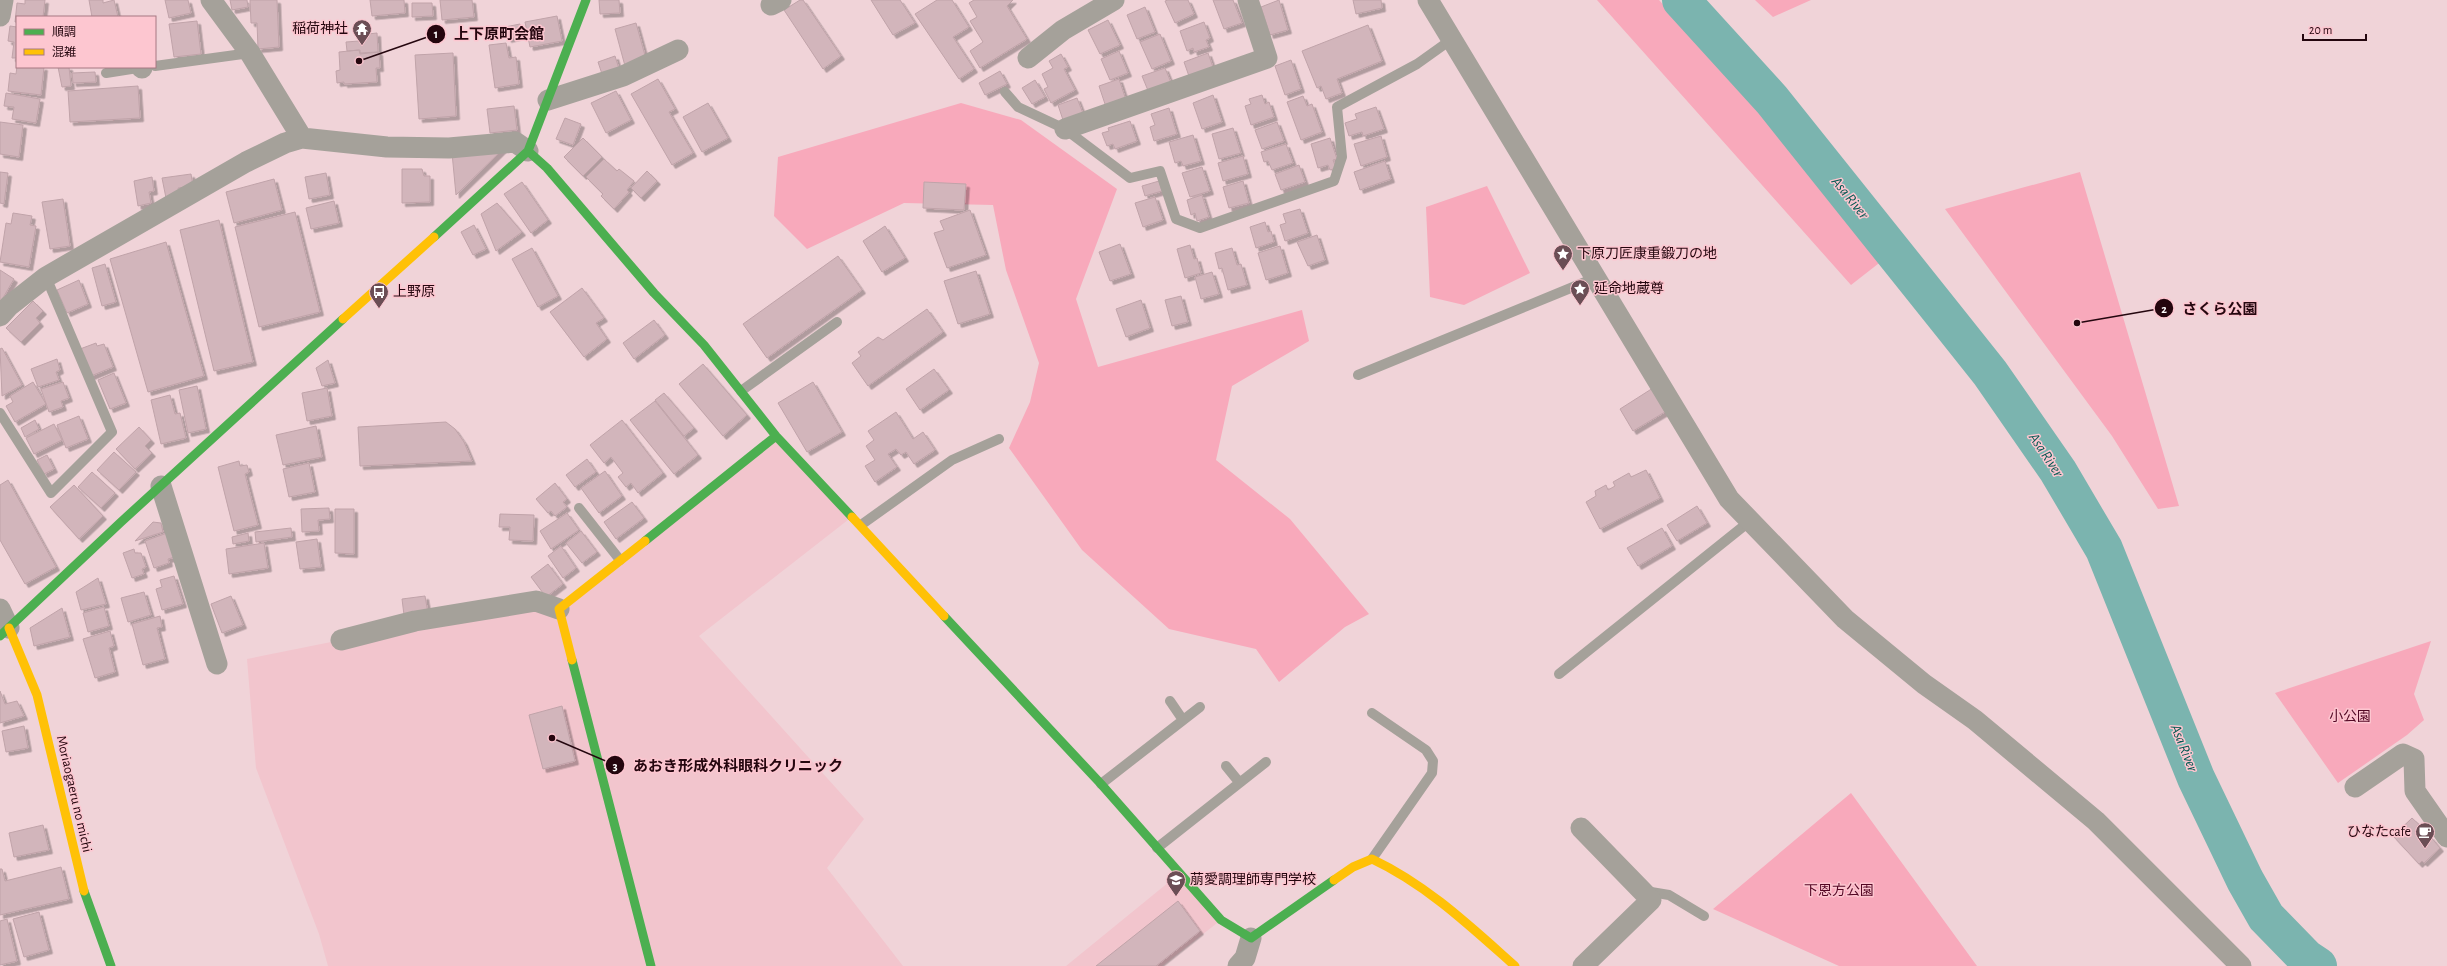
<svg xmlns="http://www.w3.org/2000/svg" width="2447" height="966" viewBox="0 0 2447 966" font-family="'Alegreya Sans','Noto Sans JP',sans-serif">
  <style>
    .built { fill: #f2c5cd }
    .green { fill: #f8a9bb }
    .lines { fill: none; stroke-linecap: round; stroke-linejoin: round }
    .river { stroke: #7bb4af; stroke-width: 38 }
    .building { fill: #d2b5bb; stroke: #c0a3a9; filter: url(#shadow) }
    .lane { stroke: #a5a19a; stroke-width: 10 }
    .street { stroke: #a5a19a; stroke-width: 21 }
    .fast { stroke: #4caf50; stroke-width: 9 }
    .slow { stroke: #ffc107; stroke-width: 9 }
    .labels { text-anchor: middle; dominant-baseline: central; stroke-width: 3; stroke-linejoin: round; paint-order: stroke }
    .poi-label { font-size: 14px; fill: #24060e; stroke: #fdc6d0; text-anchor: start }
    .park-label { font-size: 14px; fill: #530623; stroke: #fdc6d0 }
    .street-label { font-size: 14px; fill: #24060e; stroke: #fdc6d0 }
    .water-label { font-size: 15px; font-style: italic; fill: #025851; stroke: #fdc6d0 }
    .leader { fill: none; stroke: #24060e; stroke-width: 1.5 }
    .callout-dot { fill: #24060e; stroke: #fdc6d0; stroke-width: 1.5 }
    .mark-label { font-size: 12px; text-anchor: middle; font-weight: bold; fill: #fff }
    .callout-label { font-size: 15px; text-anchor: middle; font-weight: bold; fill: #24060e; stroke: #fdc6d0; stroke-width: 3; stroke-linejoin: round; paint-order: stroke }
  </style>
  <defs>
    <filter id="shadow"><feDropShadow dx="3.5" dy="3.5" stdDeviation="0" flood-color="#0004"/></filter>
  </defs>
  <rect width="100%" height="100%" fill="#f0d3d8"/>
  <path class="built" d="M776 436 853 516 699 636 864 819 827 868 903 966H328L319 934 256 768 247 659 341 640 415 621 559 609Z
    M1180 873 1221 920 1162 966H1066Z"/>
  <path class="green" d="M1597 0H1659L1725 73 1883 260 1851 285Z
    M1755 0H1811L1773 17Z
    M961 103 1021 120 1117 189 1076 299 1098 367 1302 310 1309 341 1232 386 1216 460 1290 519 1369 614 1345 627 1279 682 1256 649 1169 629 1082 550 1009 448 1030 402 1039 363 1006 270 993 205 904 203 807 249 774 216 778 157Z
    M2080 172 2179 506 2158 509 2112 436 1945 209Z
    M1487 186 1530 273 1464 305 1430 297 1426 207Z
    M2431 641 2414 694 2424 720 2407 735 2338 783 2275 693Z
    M1851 793 1977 966H1839L1713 909Z"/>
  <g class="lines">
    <path class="river" d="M1681 0 1772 100 1951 324 1990 373 2058 471 2104 549 2196 778 2245 880 2266 917 2306 958 2318 966"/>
  </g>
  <path class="building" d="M25 0H45L43 17H17V22H15L17 3 25 4Z
    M89 0H103V3L114 0 118 17H92Z
    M165 0H188L191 13 169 18Z
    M230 0H247L248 7 232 10Z
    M250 0H277L279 47 258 49 257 23H251Z
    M370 0H404L405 13 372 16Z
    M440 0H472L474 17 442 20Z
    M599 0H619L620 13 600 14Z
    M800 0H803L841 56 823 69 784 10Z
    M871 0H900L915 23 893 35Z
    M937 0H952L969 27 953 37 974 69 959 79 915 14Z
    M974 0H1013L1007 6 1027 39 980 68 970 51 983 42 970 21 977 17 969 3Z
    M1168 0H1188L1194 14 1175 23 1165 1Z
    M1213 0H1233L1242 23 1224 29Z
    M1279 0 1288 30 1270 35 1261 7Z
    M1353 0H1381L1382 8 1356 14Z
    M412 3H432L433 16 412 17Z
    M1145 7 1155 32 1137 39 1127 15Z
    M557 16 562 41 530 47 525 22Z
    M1108 20 1120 45 1100 54 1088 30Z
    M197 21 201 54 174 57 169 24Z
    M1204 22 1210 38 1206 40 1209 47 1194 52 1193 48 1187 51 1180 31Z
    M636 23 646 59 625 66 615 29Z
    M520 24 523 35 508 39 505 27Z
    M1368 25 1382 61 1337 79 1342 93 1326 99 1321 86 1317 88 1302 51Z
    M10 26 17 27V58H12L14 42 8 41Z
    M377 33 378 52 360 53V50L347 51 346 42 359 41V35Z
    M1160 34 1171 61 1152 69 1140 42Z
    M506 43 509 58 516 57 519 84 495 88 489 45Z
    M359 50 360 54 379 52 380 68H376L377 82 344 84V82L337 83 336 71 340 70 339 52Z
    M1119 51 1128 73 1110 80 1101 59Z
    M453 53 456 116 419 119 415 55Z
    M1208 53 1214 70 1190 79 1184 62Z
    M1061 54 1068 67 1064 69 1075 90 1051 103 1044 89 1048 87 1042 74 1053 68 1049 61Z
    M615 56 620 72 603 77 598 62Z
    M1291 60 1301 89 1285 95 1275 66Z
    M17 66 44 67 41 95 8 91 10 73 16 74Z
    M58 67H69L71 86 62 87Z
    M1165 68 1172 85 1149 93 1142 76Z
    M1000 71 1007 84 985 95 979 83Z
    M95 72 96 82 73 83 72 73Z
    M658 79 675 109 669 112 693 153 672 165 631 94Z
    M1119 79 1127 103 1107 110 1099 86Z
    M1035 80 1045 97 1032 104 1022 88Z
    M138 86 140 118 70 122 68 91Z
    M616 91 631 120 606 133 591 103Z
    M6 93 40 99 36 123 12 119 14 107 4 106Z
    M1213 95 1222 122 1202 129 1193 103Z
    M1262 95 1265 104 1269 102 1274 117 1251 125 1245 106 1251 104 1249 99Z
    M1303 96 1307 106 1312 104 1322 132 1301 140 1287 102Z
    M1077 98 1084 116 1064 123 1058 105Z
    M708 103 728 138 702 152 683 117Z
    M514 106 517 130 490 133 487 109Z
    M1376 107 1384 129 1363 136 1362 132 1349 136 1345 123 1357 119 1355 114Z
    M1169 108 1177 134 1154 141 1150 127 1155 125 1151 114Z
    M565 118 581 124 573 145 556 139Z
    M1130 121 1137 141 1115 149 1113 144 1107 146 1102 133 1109 131 1108 128Z
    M0 122 23 125 19 157 0 154Z
    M1277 122 1284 141 1262 149 1255 130Z
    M1233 128 1241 153 1219 159 1212 134Z
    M1193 135 1201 161 1183 166 1181 161 1175 163 1169 142Z
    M1381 136 1387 157 1361 166 1354 144Z
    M583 138 602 157 583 176 564 157Z
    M1330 138 1337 159 1333 160 1336 168 1330 170 1328 165 1318 168 1311 144Z
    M1286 144 1293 163 1272 170 1268 161 1264 162 1261 152Z
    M503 149 456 195 452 153Z
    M1243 156 1248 174 1223 181 1218 163Z
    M604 159 617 171 619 169 634 181 627 190 629 192 614 209 601 196 603 194 586 177Z
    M1385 161 1391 179 1360 190 1354 172Z
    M1299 165 1305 182 1281 190 1275 174Z
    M1202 167 1210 191 1190 197 1182 173Z
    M402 169H422L424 176H430V202L402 203Z
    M647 171 657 181 641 198 631 188Z
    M0 172 8 173 4 204 0 203Z
    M326 173 330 195 309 199 305 177Z
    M191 174 193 186 178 188 180 196 166 198 162 178Z
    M152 177 154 191 149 192 151 203 138 206 134 181Z
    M274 179 282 210 234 223 226 192Z
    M1159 181 1162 191 1145 196 1142 186Z
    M1243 181 1249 203 1229 208 1223 187Z
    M522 182 548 220 531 233 504 194Z
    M924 182 966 184 964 210 923 208Z
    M1202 195 1209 217 1197 221 1195 213 1191 215 1187 200Z
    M1155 197 1163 220 1143 227 1135 203Z
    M63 199 70 246 50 249 42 202Z
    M334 201 339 223 311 229 306 208Z
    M497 203 522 232 496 251 481 214Z
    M1300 209 1308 233 1285 241 1280 225 1286 223 1283 214Z
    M970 210 986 255 947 268 934 233 944 230 940 221Z
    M295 212 320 312 259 327 235 227Z
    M13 213 32 216 30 225 36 226 29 267 0 262 6 223 11 224Z
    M219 220 253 362 214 371 180 230Z
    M1265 222 1268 232 1271 231 1274 242 1256 248 1250 227Z
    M474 225 486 249 473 255 461 232Z
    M885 226 905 258 882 272 863 241Z
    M1317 235 1325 260 1308 266 1297 242Z
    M166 242 204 376 148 392 110 259Z
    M1120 244 1131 274 1110 281 1099 252Z
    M1190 245 1194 259 1197 258 1201 273 1185 278 1177 249Z
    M1280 246 1288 273 1266 280 1258 253Z
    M532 248 558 296 538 307 512 259Z
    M1232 248 1237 265 1241 264 1247 285 1228 290 1222 268 1219 269 1215 253Z
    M838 256 862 290 767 358 743 324Z
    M105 264 116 302 102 306 92 268Z
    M0 270 14 279 0 303Z
    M976 271 990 314 958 324 944 281Z
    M1212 272 1219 294 1201 299 1195 277Z
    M79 280 88 304 67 313 57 290Z
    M582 288 604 318 596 323 607 339 584 357 550 312Z
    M1181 296 1188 322 1172 326 1165 300Z
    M1141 300 1150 328 1126 337 1116 309Z
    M33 301 43 311 36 318 40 323 21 342 6 328Z
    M927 309 943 332 868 386 852 363 861 356 858 352 878 337 883 340Z
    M654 320 665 335 634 359 623 343Z
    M96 343 97 346 104 344 113 367 91 376 80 349Z
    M2 348 22 385 2 396 0 349Z
    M57 359 60 370 56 372 59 380 38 387 31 369Z
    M328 360 335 383 322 386 316 368Z
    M703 364 747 415 723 436 679 384Z
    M934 369 949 390 920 410 906 389Z
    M114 373 126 403 110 409 98 380Z
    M33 382 46 404 15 422 6 406 13 402 10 396Z
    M63 382 69 398 61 401 63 407 49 412 41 389Z
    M813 382 842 432 807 452 778 403Z
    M197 386 206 429 188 433 179 390Z
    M327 388 332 416 307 421 302 393Z
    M1653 388 1665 412 1633 431 1620 409Z
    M664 393 694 428 684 436 655 400Z
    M170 395 175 414 180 413 186 438 161 444 151 400Z
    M655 401 698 455 674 474 630 420Z
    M896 412 913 439 923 432 935 450 914 464 906 452 901 455 896 449 888 454 897 467 875 482 865 466 875 460 866 446 874 440 868 431Z
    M79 416 88 439 66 448 57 425Z
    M35 420 39 429 25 437 21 428Z
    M622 420 663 473 638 493 631 483 626 487 618 477 623 473 611 457 604 463 590 445Z
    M446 422 455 429 464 442 472 461 360 466 358 427Z
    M54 424 62 440 34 454 26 438Z
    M316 426 322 457 283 465 276 435Z
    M139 427 151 440 145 446 152 453 135 469 116 449Z
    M114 452 136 472 119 490 97 470Z
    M47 455 54 469 44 474 37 460Z
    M587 459 596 472 575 487 566 475Z
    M239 461 240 466 247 465 249 472 245 474 258 525 234 531 218 467Z
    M309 463 315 492 289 497 283 469Z
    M1646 470 1660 498 1600 529 1586 502 1596 496 1595 491 1606 485 1608 490 1615 486 1613 482 1629 473 1631 477Z
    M605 471 622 496 599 513 581 488Z
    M92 472 115 493 101 508 78 487Z
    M8 480 56 567 25 584 0 540V485Z
    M555 483 567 499 563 502 567 507 555 516 551 511 548 513 536 499Z
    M74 485 103 516 79 539 50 507Z
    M632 502 644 518 616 539 604 522Z
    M1697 506 1707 523 1677 541 1667 525Z
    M329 508 330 519 318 520 319 531 302 532 301 509Z
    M335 509H354V554L335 553Z
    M567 513 579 530 551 549 540 531Z
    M500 514 534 515 533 541 509 540 510 527H499Z
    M153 522 161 523 163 532 135 541Z
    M291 528 292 537 256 542 255 532Z
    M1662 528 1672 546 1638 566 1627 548Z
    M581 531 597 552 582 563 566 543Z
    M167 533 175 557 168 559 169 563 154 568 145 541Z
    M248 533 249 541 233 544 232 537Z
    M317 539 321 567 300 569 296 542Z
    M264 543 268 568 229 574 226 549Z
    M561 546 576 568 563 578 548 556Z
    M134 549 135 553H141L146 567 142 569 144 574 132 578 123 553Z
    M548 564 563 584 546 597 531 577Z
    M174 576 183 604 162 610 156 589 162 587 160 580Z
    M98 578 106 604 81 610 76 592Z
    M144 592 151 615 128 622 121 598Z
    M231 596 243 625 222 633 211 604Z
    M425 596 428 613 404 615 402 599Z
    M104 607 109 626 88 632 83 613Z
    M62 608 70 637 34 646 30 628Z
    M160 616 162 627 157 628 165 659 143 665 132 624Z
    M110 631 114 646 109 648 115 672 95 678 83 639Z
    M0 691 5 704 17 701 24 716 0 723Z
    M562 706 575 761 543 769 529 715Z
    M24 726 28 748 6 752 2 731Z
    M2412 818 2423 828 2419 832 2426 840 2430 836 2440 848 2424 863 2422 861 2419 864 2393 836Z
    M43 825 49 850 14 857 9 833Z
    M61 867 69 899 0 915V869H2L5 881Z
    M1178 901 1200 931 1156 966H1096Z
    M39 912 49 950 24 957 13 919Z
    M7 919 17 961 0 965V921Z"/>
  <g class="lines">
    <path class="lane" d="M155 66 250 53
      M106 73 144 67
      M1005 92 1018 107 1065 129 1130 178 1160 171 1176 219 1200 228 1334 181 1342 157 1337 107 1417 64 1452 39
      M1358 375 1595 278
      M741 391 837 322
      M0 413 51 493 112 432 46 277
      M579 508 620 560
      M861 525 952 460 999 439
      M1559 674 1750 521
      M1170 701 1183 720
      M1226 766 1239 782
      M1101 784 1200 707
      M1157 848 1266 762
      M1372 859 1432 773 1433 761 1426 750 1372 713
      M1645 891 1669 895 1704 916"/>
    <path class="street" d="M211 0 250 53 302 138
      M1428 0 1729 499 1845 619 1924 684 1975 720 2096 821 2241 966
      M771 5 781 0
      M0 16 3 0
      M1028 58 1063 30 1114 0
      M141 67 142 68
      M548 100 623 76 678 50
      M1065 129 1267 58 1248 0
      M0 316 9 306 46 277 246 162 285 143 302 138 387 147 449 148 515 142 528 151
      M161 486 217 664
      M0 609 9 628
      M341 640 415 621 536 601 559 609
      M2355 787 2403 754 2414 759 2415 791 2447 837
      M1581 828 1651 900 1583 966
      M1238 966 1245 958 1251 938"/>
    <path class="fast" d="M528 151 547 168 654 293 704 345 776 436 852 517
      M434 237 528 151 586 0
      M645 541 776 436
      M944 616 1101 784 1221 920 1251 938 1334 880
      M0 636 121 522 343 319
      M572 660 651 966
      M84 891 111 966"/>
    <path class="slow" d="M343 319 434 237
      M852 517 944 616
      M9 628 37 695 84 891
      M572 660 559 609 645 541
      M1334 880 1353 867 1372 859C1427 885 1470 926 1515 966"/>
  </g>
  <defs>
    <symbol id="temple-pin" viewBox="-11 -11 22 30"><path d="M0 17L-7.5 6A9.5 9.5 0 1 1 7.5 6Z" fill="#6b4e55" stroke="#fdc6d0"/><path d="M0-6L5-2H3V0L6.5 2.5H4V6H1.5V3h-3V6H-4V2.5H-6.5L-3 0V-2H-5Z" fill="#fff"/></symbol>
    <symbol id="sight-pin" viewBox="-11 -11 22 30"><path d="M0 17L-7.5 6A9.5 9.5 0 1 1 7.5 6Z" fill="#6b4e55" stroke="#fdc6d0"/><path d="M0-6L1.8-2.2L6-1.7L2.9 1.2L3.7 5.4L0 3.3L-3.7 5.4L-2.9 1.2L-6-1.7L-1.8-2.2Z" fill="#fff"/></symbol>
    <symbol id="bus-pin" viewBox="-11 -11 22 30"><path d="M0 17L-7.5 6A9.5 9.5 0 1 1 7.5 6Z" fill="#6b4e55" stroke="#fdc6d0"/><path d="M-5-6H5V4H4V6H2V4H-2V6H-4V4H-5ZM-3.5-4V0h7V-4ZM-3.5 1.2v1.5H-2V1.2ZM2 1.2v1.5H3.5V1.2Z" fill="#fff"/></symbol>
    <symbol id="cafe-pin" viewBox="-11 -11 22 30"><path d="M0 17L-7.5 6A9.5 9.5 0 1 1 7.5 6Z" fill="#6b4e55" stroke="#fdc6d0"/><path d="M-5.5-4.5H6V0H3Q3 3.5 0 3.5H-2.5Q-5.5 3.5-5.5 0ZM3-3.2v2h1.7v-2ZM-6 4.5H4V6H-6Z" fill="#fff"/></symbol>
    <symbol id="school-pin" viewBox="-11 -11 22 30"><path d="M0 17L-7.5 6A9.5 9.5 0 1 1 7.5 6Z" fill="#6b4e55" stroke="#fdc6d0"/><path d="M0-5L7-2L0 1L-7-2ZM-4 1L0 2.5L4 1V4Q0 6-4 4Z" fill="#fff"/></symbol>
  </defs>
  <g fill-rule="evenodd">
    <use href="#temple-pin" x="351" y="18" width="22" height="30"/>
    <use href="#sight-pin" x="1552" y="243" width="22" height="30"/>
    <use href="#sight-pin" x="1569" y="278" width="22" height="30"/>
    <use href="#bus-pin" x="368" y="281" width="22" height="30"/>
    <use href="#cafe-pin" x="2414" y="821" width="22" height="30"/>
    <use href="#school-pin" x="1165" y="869" width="22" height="30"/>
  </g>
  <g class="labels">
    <g class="poi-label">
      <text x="348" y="29" text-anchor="end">稲荷神社</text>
      <text x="1577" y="254">下原刀匠康重鍛刀の地</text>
      <text x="1594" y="289">延命地蔵尊</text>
      <text x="393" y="292">上野原</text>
      <text x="2411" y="832" text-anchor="end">ひなたcafe</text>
      <text x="1190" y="880">萠愛調理師専門学校</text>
    </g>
    <g class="park-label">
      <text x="2350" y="717">小公園</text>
      <text x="1839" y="891">下恩方公園</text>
    </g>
    <g class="street-label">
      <text transform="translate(74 794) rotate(77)">Moriaogaeru no michi</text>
    </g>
    <g class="water-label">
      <text transform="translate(1850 198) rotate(51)">Asa River</text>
      <text transform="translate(2046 455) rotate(56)">Asa River</text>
      <text transform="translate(2184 748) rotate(68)">Asa River</text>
    </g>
  </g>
  <path class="leader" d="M359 61L436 34M2077 323L2164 308M552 738L615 765"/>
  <g class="callout-dot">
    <circle cx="359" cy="61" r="4"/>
    <circle cx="2077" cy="323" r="4"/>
    <circle cx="552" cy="738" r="4"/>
    <circle cx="436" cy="34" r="10"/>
    <circle cx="2164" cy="308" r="10"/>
    <circle cx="615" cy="765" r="10"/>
  </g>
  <g class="mark-label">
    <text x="436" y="38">1</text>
    <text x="2164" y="313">2</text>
    <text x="615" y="770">3</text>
  </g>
  <g class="callout-label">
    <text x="499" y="39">上下原町会館</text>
    <text x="2220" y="314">さくら公園</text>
    <text x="738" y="771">あおき形成外科眼科クリニック</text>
  </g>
  <rect x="16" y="16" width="140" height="52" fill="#fdc6d0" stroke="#a67982"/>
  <rect x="24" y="29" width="20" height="6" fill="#4caf50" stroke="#a67982"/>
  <text x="52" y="36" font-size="12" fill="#24060e">順調</text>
  <rect x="24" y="49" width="20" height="6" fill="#ffc107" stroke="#a67982"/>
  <text x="52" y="56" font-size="12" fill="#24060e">混雑</text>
  <path d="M2303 34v6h63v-6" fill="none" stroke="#24060e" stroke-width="2"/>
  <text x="2309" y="34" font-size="12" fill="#24060e" stroke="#fdc6d0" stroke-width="3" paint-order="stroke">20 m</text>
</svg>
